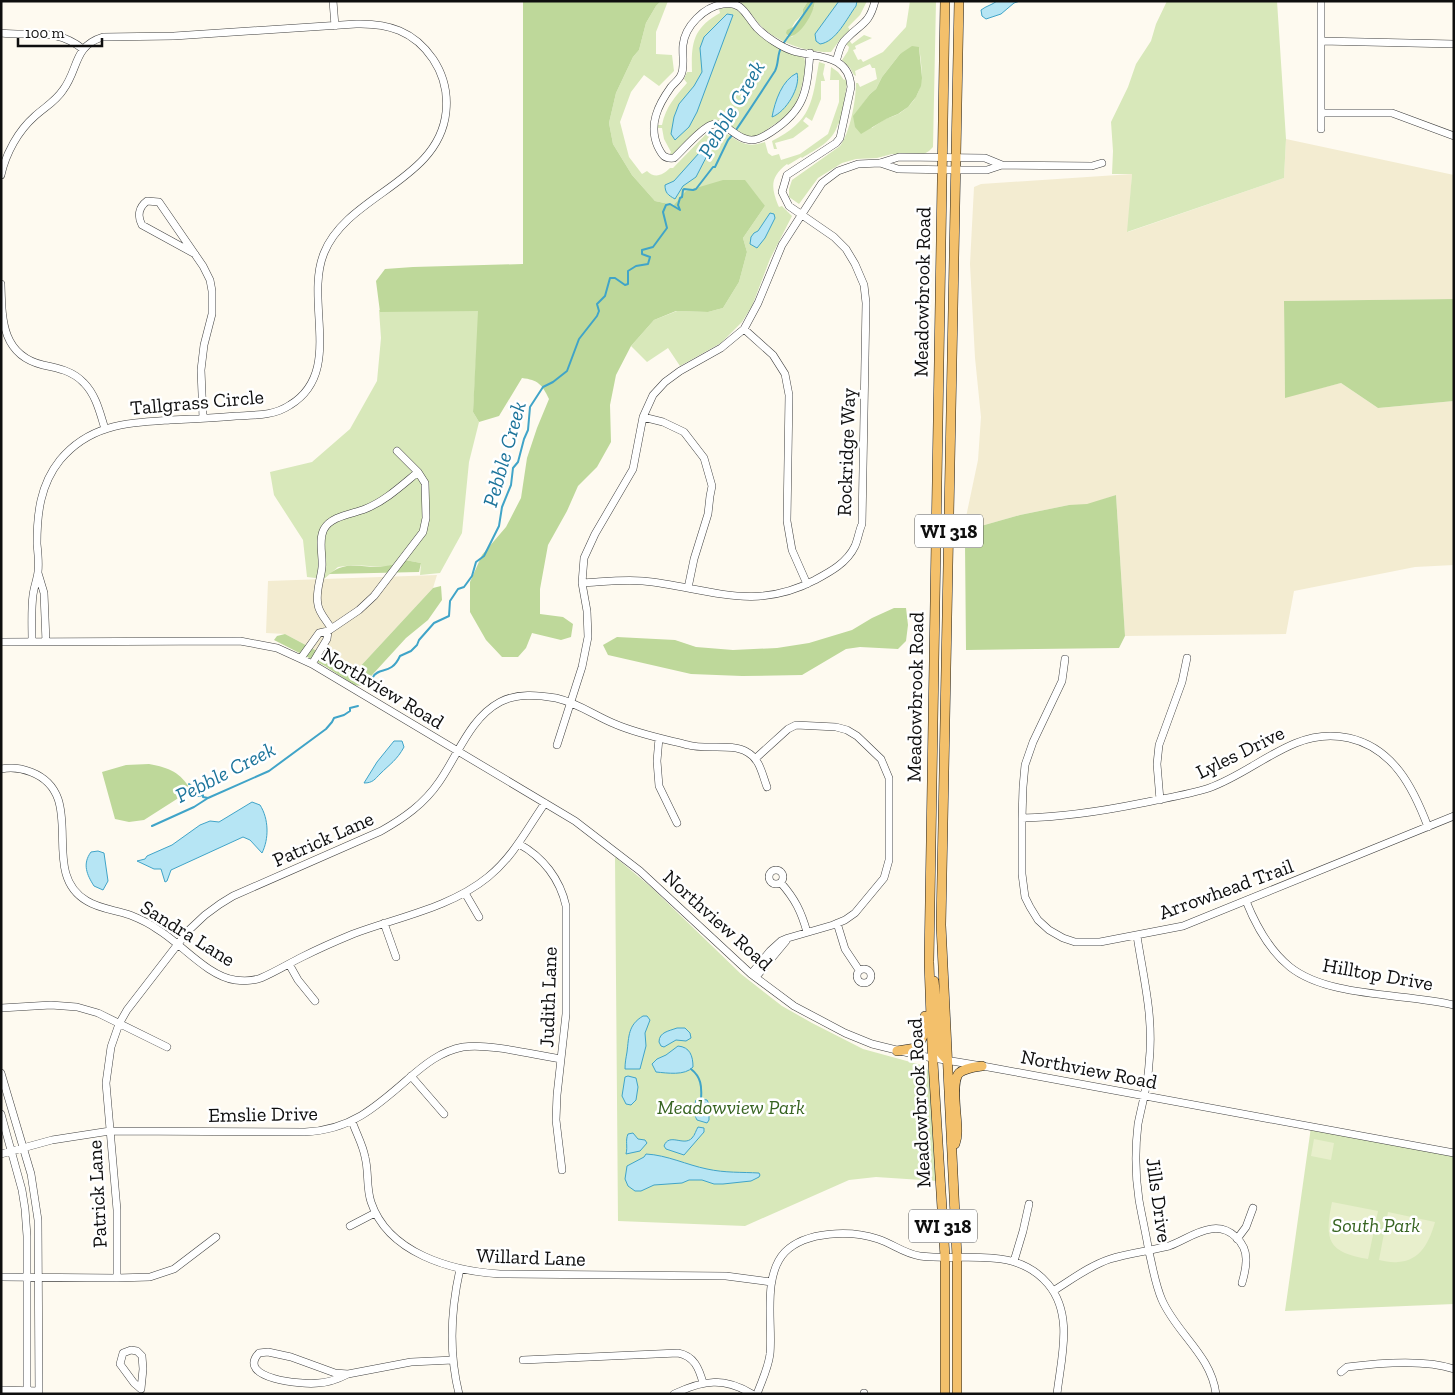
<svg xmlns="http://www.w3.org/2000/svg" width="1455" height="1395" viewBox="0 0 1455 1395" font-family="'Zilla Slab',serif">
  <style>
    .farmland { fill: #f3ecd1 }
    .green { fill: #d8e8ba; fill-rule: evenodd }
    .forest { fill: #bed89a }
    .pitch { fill: #e8efcc }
    .water { fill: #b6e5f4; stroke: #40a4c8 }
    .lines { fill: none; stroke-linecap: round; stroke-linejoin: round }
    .stream { stroke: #40a4c8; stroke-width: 2 }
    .minor-casing { stroke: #414141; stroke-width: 8 }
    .major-casing { stroke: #1f1f1f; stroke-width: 10 }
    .minor { stroke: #fff; stroke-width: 7 }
    .major { stroke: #f3c06b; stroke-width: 9 }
    .labels { text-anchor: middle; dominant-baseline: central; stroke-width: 5; stroke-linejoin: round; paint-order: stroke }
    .shield { fill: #fff; stroke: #565656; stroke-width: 1 }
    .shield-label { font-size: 19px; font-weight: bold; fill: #0e0e0e }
    .street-label { font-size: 20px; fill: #0e0e0e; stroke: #fff }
    .park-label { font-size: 20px; font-style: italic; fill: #376421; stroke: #fff }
    .water-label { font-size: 21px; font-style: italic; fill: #1c749b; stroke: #fff }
  </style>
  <rect width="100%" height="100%" fill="#fefaf0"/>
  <path class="farmland" d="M1286 139 1454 175V299L1284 301 1285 397 1341 383 1378 408 1454 401V565L1415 567 1294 591 1286 634 1125 636 1116 495 1087 505H1069L1020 515 974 528 967 524 966 517 978 460 981 417 975 358 970 264 974 187 981 184 1132 174 1128 232 1284 178Z
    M437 575 433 588 357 670 350 668 285 634 266 633 268 581Z"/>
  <path class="green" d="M661 1H668L656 32V54L672 55 674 71 659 86 644 75 631 92 620 122 629 157 642 174 647 171C655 179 663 175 670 168H673L707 133C729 121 734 154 765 142L768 153 772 156 779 154 781 160 800 154 828 134 839 102V80H830L831 67 838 72 844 80 846 79 847 83 841 123 838 124C833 142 816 149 802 158L801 157 788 165 787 164C770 177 771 187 778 205L779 207 782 206 792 216 770 259 752 306 742 322 721 343 680 366 668 348 647 362 631 346 654 320 677 311 708 312 723 308 739 282 747 252 743 238 765 206 674 205 655 201 632 175 613 144 609 123 616 93 633 57 639 50 646 23 656 6Z
    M738 1H808L803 9V14L795 22 787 36 792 37 814 7 815 1H867L860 15 848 27 850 30 839 41 831 52C808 53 779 43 762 27 753 18 749 8 738 1Z
    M910 1H936L933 147 929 151 924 154H892L877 158 856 159 842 163 818 178 799 204 789 197V189L792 180 840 146C850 133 856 100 856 83H858L860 87 877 79 875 68H872L870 64 855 71 856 76 854 75 850 68 842 60 848 51 849 47 845 43 849 40 852 44 864 35 872 38 855 46 856 49 853 50 858 60 861 59 863 62 883 52 906 27ZM919 47C923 74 926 96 900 113 895 116 890 117 885 119 881 122 876 125 872 128L857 112 870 94 876 89 882 77 900 54Z
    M1167 1H1277L1286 139 1284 178 1127 232 1132 174H1112L1113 151 1111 122 1128 87 1136 64 1151 41 1156 24Z
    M729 7C745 10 748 27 761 36 774 46 789 53 804 58 807 65 805 73 803 80 797 108 792 113 769 128 764 132 758 137 752 137 736 137 727 117 710 122 694 126 684 154 669 155L671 152 664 139 662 128H657V125H662C666 106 675 97 687 83L684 79 687 72H692C691 43 693 28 720 13L719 9Z
    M819 62 825 64 823 74 825 81H821V99L812 121 806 117 803 121 809 126 793 138 775 143 777 149H774L772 141C812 121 812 102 819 62Z
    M379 310 479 311 473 412 479 422 469 462 462 533 440 573 420 575 421 563 405 560 385 567 353 565 338 567 324 579 307 577 303 540 274 495 270 472 312 462 350 429 377 381 381 338Z
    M615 857 651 887 741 974 782 1006 812 1023 863 1049 925 1066 930 1073 937 1181 876 1177 849 1180 745 1226 618 1221Z
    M1311 1127 1454 1154V1304L1285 1311Z"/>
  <path class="forest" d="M523 1H661L656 6 646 23 639 50 633 57 616 93 609 123 613 144 632 175 655 201 674 205 686 191 723 180H745L765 206 743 238 747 252 739 282 723 308 708 312 676 311 654 320 631 346 616 375 610 405 611 442 597 467 578 486 567 511 548 545 540 589V614L563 617 573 624 571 637 561 640 532 633 526 648 518 657H502L486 640 470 612V582L482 555 506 527 521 498 527 458 537 428 549 399C542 384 538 380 522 378L499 416 479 422 473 412 478 311 380 312 376 281 385 269 413 267 523 264Z
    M808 1H815C814 13 801 35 789 37L786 33 787 30 793 27 803 14V9Z
    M912 46 919 47 922 78 921 86 916 97 908 107 898 114 886 119 861 134 855 127 853 116 870 94 876 89 882 77 900 54Z
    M1454 299V401L1378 408 1341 383 1285 398 1284 301Z
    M1116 495 1125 636 1119 648 966 650 965 544 974 528 1020 515 1069 505 1087 504Z
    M405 560 421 563 419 572 329 574C350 558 364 570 386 566 392 565 399 562 405 560Z
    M441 586 442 600 428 620 406 638 362 686 354 685 325 666 274 640 277 636 285 634 349 668 357 670 433 588Z
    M894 608H906L908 625 906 641 898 649 860 647 846 649 802 675 742 676 691 674 608 655 603 645 617 637 675 640 696 647 733 650 777 648 809 643 852 630 872 618Z
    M149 764C170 768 180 772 191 790L144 820 129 822 115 819 102 772 126 765Z"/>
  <path class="pitch" d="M1314 1139 1334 1143 1331 1160 1311 1156Z
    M1332 1202 1378 1211 1368 1259C1328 1252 1324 1241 1332 1202Z
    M1388 1212 1435 1222C1430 1240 1421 1261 1398 1262 1392 1263 1385 1261 1379 1260Z"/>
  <path class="water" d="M839 1H857L856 6C847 18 836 42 820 44L816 41 815 34Z
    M997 1H1020L1014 3 1001 14 986 19 982 16 981 10C986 6 992 5 997 1Z
    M727 14 733 15 697 112 689 127 675 140 671 134 674 117 679 104 694 86 702 72 700 48 704 37Z
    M797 73C801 87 786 112 772 117 775 101 782 80 797 73Z
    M711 142 712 146 696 177 683 186 675 199C668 195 665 193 665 185L674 181 708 143Z
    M770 213 774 214 775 218 765 238 757 248 750 244 751 237 754 233 758 231Z
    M394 741H402L404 747C397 760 390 764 380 774 375 779 373 783 364 783L377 762Z
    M252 802 260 805C269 819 269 839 262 853L250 840 243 837 171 870 167 881 165 882 161 869H154L137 861 145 859 147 856 172 845 200 825 210 821 219 822Z
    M98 851 104 853 108 881 103 890 94 886C87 875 82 864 91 852Z
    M643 1016H647L650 1020 645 1033 646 1046 640 1069H625C625 1062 626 1058 627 1052 629 1036 628 1025 643 1016Z
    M677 1028H685L690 1033 691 1038 686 1041 676 1040 664 1047 661 1046 659 1042C659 1032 669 1031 677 1028Z
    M678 1046C690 1047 693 1056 693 1067 685 1076 667 1073 656 1072L652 1064 657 1059 666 1055Z
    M628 1076 636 1078 638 1087 636 1100 631 1105 626 1104 622 1096 625 1077Z
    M701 1099 707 1100 709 1104V1120L707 1123 697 1120C693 1113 694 1108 696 1100Z
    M698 1127 704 1128V1132L684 1155 666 1149 664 1146C669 1132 684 1147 692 1138 695 1135 696 1130 698 1127Z
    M633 1133 638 1139 645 1140 647 1143 640 1151 626 1154C628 1146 625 1141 628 1134Z
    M646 1154C667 1155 687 1165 707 1169 725 1173 742 1172 759 1173L760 1175 759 1177 751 1181 723 1184H714L702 1180H689L682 1183 654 1185 641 1191H635L628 1186 625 1179 627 1166 644 1157Z"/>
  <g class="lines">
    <path class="stream" d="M783 44 813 1
      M736 130C749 111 762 91 775 71 779 63 777 55 781 48
      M371 685C372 683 371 680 373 677 379 666 391 676 400 656L411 651 417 645 419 640 434 623 449 616 450 601 458 589 464 587 472 576 476 562 484 556 499 526 502 507 511 485 513 468 518 462 524 439 528 430 530 407 543 387 553 382 567 371 579 339 597 316 599 311 597 304 605 296 610 278H615L625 285 628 284V271L636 266 648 264 650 257 642 254V250L653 247 667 228 663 212 666 205 670 204 680 210 678 205 680 198 682 197 683 190 684 189 693 190 696 189 713 167H715L728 140 733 134
      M189 784 199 792 198 796 203 795V797L208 798
      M152 826 194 807 208 798 269 771 326 729 332 722 334 718 344 715 350 711V708L358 706
      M691 1069C701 1077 702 1086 701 1099"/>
    <defs>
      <path id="minor" d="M333 1 335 26
        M1 33C33 37 55 27 83 49
        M1321 41 1454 44
        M836 61C839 54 839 45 846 39 861 23 869 25 875 1
        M1321 113H1392L1454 136
        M1321 129V1
        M880 163 898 169 956 170H987L1002 165 1092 166 1102 163
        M1 175C6 153 18 131 35 116 45 107 56 101 63 90 79 69 73 46 103 37L174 36 356 24C388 23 414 31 433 59 443 74 448 93 446 112 439 181 347 195 324 253 304 302 344 372 290 405 274 416 254 415 236 416 214 418 192 419 170 420 127 423 90 424 60 460 40 485 37 514 37 544 38 553 39 563 38 572 37 580 34 587 33 595 31 610 32 626 32 642
        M195 254 142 225C137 216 139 207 147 201L159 202 203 266 210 280 212 291V314L204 345 201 370 203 418
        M1 284C2 318 1 355 43 365 58 368 73 371 84 383 96 395 100 413 105 429
        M744 329 773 355 785 374 789 395 787 521 792 550 807 584
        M643 417 663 422 684 432 704 458 712 486 710 496 708 514 694 559 688 588
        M38 573 44 593 46 642
        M582 583C602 582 623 579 643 581 706 587 753 613 815 580 830 572 847 563 855 546 858 539 859 531 862 524L866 303 864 285 855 264 846 249 834 237 789 206 782 192 787 175 836 143 840 138 851 87C849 53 816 58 793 51 781 47 766 37 757 28 746 16 742 0 723 4 704 7 685 26 683 45 682 54 685 68 681 75 679 80 674 83 671 87 658 105 648 125 658 147 662 155 664 159 674 158 683 150 700 129 711 125 725 120 733 136 746 139 755 142 763 137 771 132 805 110 807 92 810 53
        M331 628C327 621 319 613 318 605 315 592 321 579 322 567 323 555 318 540 324 529 331 516 352 514 365 509 385 501 401 486 418 472
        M328 631 359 610 374 596 423 532 426 518 425 483 418 472 397 451
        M1 642 240 641 277 648 312 664 575 821 640 871 751 974 794 1006 845 1033 872 1044 921 1056 988 1067 1454 1153
        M301 658 319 633 328 631 327 639 312 664
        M1065 659 1062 681 1033 742 1025 765 1023 787 1022 818V874L1025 897 1030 907 1038 920 1049 930 1063 938 1075 942H1100L1183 926 1454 816
        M659 738 657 761 659 786 677 823
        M557 745 582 667 588 637 587 611 582 583 584 558 595 534 633 469 643 417 653 395 665 382 680 371 721 348 744 329 758 303 782 245 822 183 838 171 858 164 880 163 899 157 985 158 1002 165
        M1 769C11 767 21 768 31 772 90 795 37 872 87 901 100 909 116 910 130 915 140 919 149 923 157 929 181 943 207 976 235 980 243 981 253 981 261 978 275 972 288 964 302 957 318 949 336 941 353 934 398 917 450 908 488 877 513 857 527 829 545 803
        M1160 800 1157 764 1159 745 1182 682 1187 658
        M1022 818C1063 817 1103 811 1142 803 1165 798 1187 795 1209 788 1240 777 1266 755 1296 743 1313 736 1331 734 1349 738 1393 748 1413 787 1428 827
        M519 844C543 857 560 879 566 906V1014L557 1095 556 1120 562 1170
        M769 877a7 7 0 1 1 14 0a7 7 0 1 1-14 0Z
        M781 883C795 899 801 911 807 932
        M465 893 479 917
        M1246 901C1256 926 1269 950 1290 967 1329 998 1406 993 1454 1005
        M384 923 396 957
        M837 923 845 949 859 970
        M1137 936C1144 981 1154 1018 1149 1064 1148 1084 1142 1104 1138 1124 1135 1149 1135 1174 1139 1200 1142 1217 1146 1234 1149 1252 1153 1268 1155 1284 1162 1300 1177 1334 1211 1355 1216 1394
        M289 964 298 980 315 1001
        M857 976a7 7 0 1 1 14 0a7 7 0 1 1-14 0Z
        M751 974 770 951 781 941 788 938 833 925 845 920 855 913 884 878 889 860V778L881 759 857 736 847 730 836 727 796 725 788 729 756 758
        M756 977 786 941
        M1 1008 51 1005 77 1007 98 1013 167 1047
        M1 1073 31 1174 38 1220 39 1394
        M411 1076 444 1114
        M1 1114 22 1190 25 1209 27 1236V1394
        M352 1121C356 1133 363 1145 365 1157 369 1172 366 1187 371 1202 388 1253 451 1271 500 1274L726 1276 771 1282
        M1 1154 52 1140 110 1131 305 1132C350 1130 375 1108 408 1079 424 1065 441 1051 463 1047 489 1043 534 1055 561 1059
        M350 1226 375 1213
        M1237 1239 1246 1227 1253 1208
        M1014 1261 1023 1231 1029 1204
        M1 1277 117 1278 150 1277 174 1269 216 1237
        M117 1278V1210L106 1083 111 1047 119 1024 127 1010 188 931 205 915 220 904 233 896 381 831C404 818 424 804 439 782 458 755 470 718 500 702 517 693 538 695 556 698 578 703 595 716 615 724 638 734 664 739 688 745 706 750 732 743 747 752 760 759 762 774 767 787
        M1053 1291C1071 1280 1089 1266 1110 1259 1129 1253 1149 1251 1169 1246 1183 1241 1196 1231 1211 1229 1230 1226 1247 1243 1246 1261 1246 1268 1244 1276 1242 1283
        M131 1350 137 1351 142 1356 143 1369 141 1389 134 1383 120 1364 123 1353Z
        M268 1352 291 1357 335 1373 348 1374C338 1379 328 1383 318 1383 304 1385 235 1379 259 1353Z
        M523 1360 678 1353C694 1356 699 1368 703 1383
        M1341 1372 1347 1367C1378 1363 1425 1359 1454 1369
        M348 1374 411 1362 453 1360
        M1 1390 39 1391
        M459 1394C449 1354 451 1309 460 1269
        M674 1394C703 1380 724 1377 752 1394
        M757 1394C762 1380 768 1369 770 1354 773 1324 762 1276 785 1252 806 1231 851 1230 878 1239 893 1244 905 1254 920 1256 965 1262 1015 1245 1048 1284 1074 1315 1061 1358 1057 1394
        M864 1394V1393"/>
      <path id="major" d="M945 1 929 962 932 1046 945 1257V1394
        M934 981 941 1053 947 1060
        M897 1051 916 1048C924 1038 926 1029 925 1016
        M955 1144C956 1141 957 1137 957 1133 958 1119 950 1083 959 1073 965 1068 975 1067 982 1066
        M957 1394V1257L941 925 959 1"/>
    </defs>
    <use href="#minor" class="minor-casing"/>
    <use href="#major" class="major-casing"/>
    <use href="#minor" class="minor"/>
    <use href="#major" class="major"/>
  </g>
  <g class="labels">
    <g class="shield">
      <rect x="915" y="514.5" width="68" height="33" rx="4"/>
      <rect x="909" y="1209.5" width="68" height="33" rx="4"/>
    </g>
    <g class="shield-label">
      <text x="949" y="531">WI 318</text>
      <text x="943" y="1226">WI 318</text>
    </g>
    <g class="street-label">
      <text transform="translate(922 292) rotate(-89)">Meadowbrook Road</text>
      <text transform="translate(197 402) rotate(-5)">Tallgrass Circle</text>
      <text transform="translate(846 452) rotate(-88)">Rockridge Way</text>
      <text transform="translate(383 688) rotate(31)">Northview Road</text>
      <text transform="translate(915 697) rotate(-89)">Meadowbrook Road</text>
      <text transform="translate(1240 752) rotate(-26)">Lyles Drive</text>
      <text transform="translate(323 839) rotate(-24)">Patrick Lane</text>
      <text transform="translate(1226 889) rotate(-20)">Arrowhead Trail</text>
      <text transform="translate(718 920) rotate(42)">Northview Road</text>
      <text transform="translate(188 933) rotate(32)">Sandra Lane</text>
      <text transform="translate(1378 974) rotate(10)">Hilltop Drive</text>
      <text transform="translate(548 997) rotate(-88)">Judith Lane</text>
      <text transform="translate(1089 1069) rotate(11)">Northview Road</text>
      <text transform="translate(919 1103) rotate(-93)">Meadowbrook Road</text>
      <text transform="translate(263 1114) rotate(-1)">Emslie Drive</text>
      <text transform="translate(97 1194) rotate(-93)">Patrick Lane</text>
      <text transform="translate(1159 1200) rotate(82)">Jills Drive</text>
      <text transform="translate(531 1257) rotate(2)">Willard Lane</text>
    </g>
    <g class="park-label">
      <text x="731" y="1107">Meadowview Park</text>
      <text x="1376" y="1225">South Park</text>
    </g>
    <g class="water-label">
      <text transform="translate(731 109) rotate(-59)">Pebble Creek</text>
      <text transform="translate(504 454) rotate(-74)">Pebble Creek</text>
      <text transform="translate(225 772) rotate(-27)">Pebble Creek</text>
    </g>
  </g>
  <rect width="1455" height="1395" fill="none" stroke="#0e0e0e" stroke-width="5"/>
  <path d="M18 38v8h84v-8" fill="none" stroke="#0e0e0e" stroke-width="2.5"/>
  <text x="25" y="38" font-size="15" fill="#0e0e0e" stroke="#ffffff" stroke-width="4" paint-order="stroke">100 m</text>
</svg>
